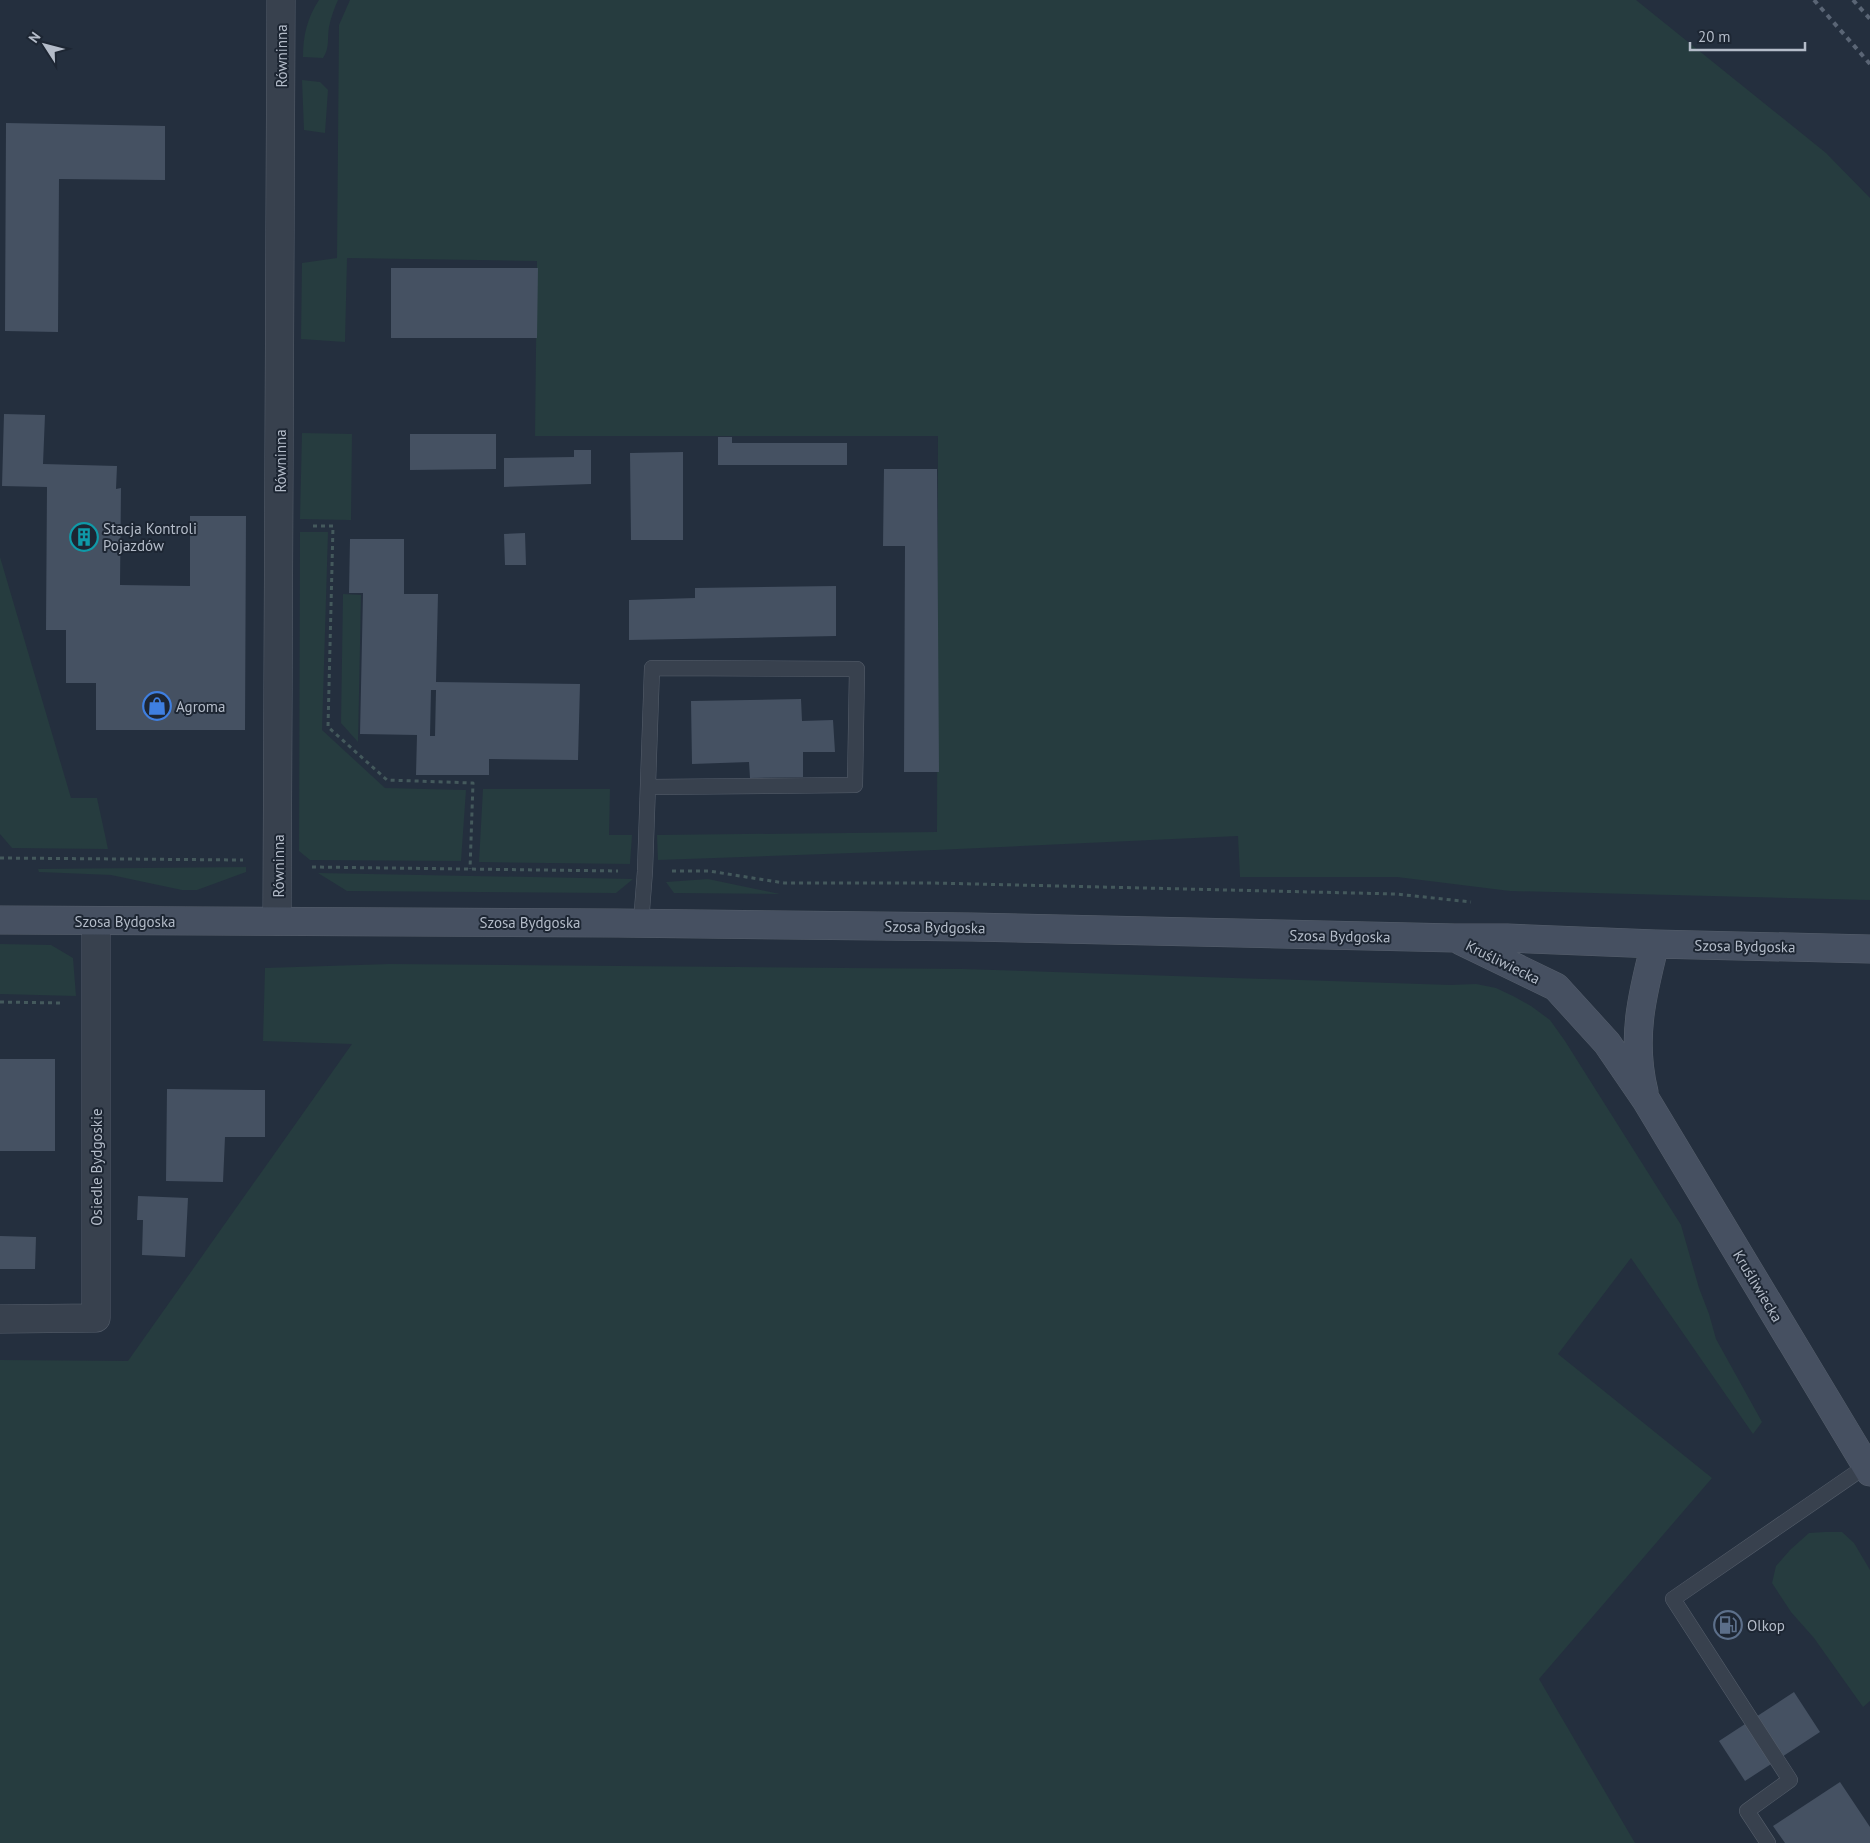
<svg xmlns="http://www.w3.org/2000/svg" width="1870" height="1843" viewBox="0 0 1870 1843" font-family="'PT Sans',sans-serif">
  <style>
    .green { fill: #263c3f }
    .building { fill: #455162; fill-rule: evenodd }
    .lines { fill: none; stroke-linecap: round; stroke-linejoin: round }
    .service-casing { stroke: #565f6c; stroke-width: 16 }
    .minor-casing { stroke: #565f6c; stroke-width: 29 }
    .secondary-casing { stroke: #565f6c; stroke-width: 29 }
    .path { stroke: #44595c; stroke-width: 3; stroke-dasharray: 4 4; stroke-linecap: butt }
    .service { stroke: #38414e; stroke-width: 15 }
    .minor { stroke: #38414e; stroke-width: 28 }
    .secondary { stroke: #465061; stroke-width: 28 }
    .rail { stroke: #5a6575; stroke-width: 4; stroke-dasharray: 5 5; stroke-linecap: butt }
    .labels { text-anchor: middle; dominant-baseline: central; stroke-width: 4; stroke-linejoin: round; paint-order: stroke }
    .street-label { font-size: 15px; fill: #b4bcc9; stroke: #1d2633 }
    .poi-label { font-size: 15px; fill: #b4bcc9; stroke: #1d2633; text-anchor: start }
  </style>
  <rect width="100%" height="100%" fill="#242f3e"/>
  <path class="green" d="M319 0H338C334 9 331 17 329 27 327 38 330 48 323 58L303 57C303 36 307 18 319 0Z
    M350 0H1636L1826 153 1870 198V900L1510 891 1397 877H1240L1238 836 936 850 658 860 657 835 937 832 938 436H535L537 261 347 258 345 342 301 339 302 263 337 258 339 25Z
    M302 80 320 82 328 90 325 133 304 130Z
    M302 433 352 434 351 520 300 519Z
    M300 532H328L322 730 385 788 466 790 461 861 310 860 299 851Z
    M0 557 71 798H97L108 849 12 848 0 834Z
    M343 594 361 595 358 742 341 723Z
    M483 789H610L609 835H632L630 864 479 862Z
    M246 867V872L197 890H182L111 875 39 872 38 869Z
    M318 873 633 879 616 893 347 891Z
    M708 879 780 894 674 893 666 882Z
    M0 944 51 945 73 958 76 996 0 994Z
    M390 964 963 969 1450 985 1476 984 1496 988 1513 996 1531 1006 1550 1020 1565 1041 1681 1225 1699 1288 1709 1314 1716 1339 1762 1422 1753 1434 1631 1258 1558 1354 1712 1478 1539 1679 1635 1843H0V1360L128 1361 352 1044 263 1041 265 968Z
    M1825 1532H1842L1854 1543 1870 1570V1701L1863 1707 1814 1638 1791 1612 1772 1583 1776 1566 1790 1550 1809 1533Z"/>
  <path class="building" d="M6 123 165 126V180L59 179 58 332 5 331Z
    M391 268H538L537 338H391Z
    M4 414 45 415 43 464 117 466 116 489 121 488 120 585 190 586V516H246L245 730H96V683H66V630H46L47 487 2 486Z
    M410 434H496V469L410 470Z
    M718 437H732V443H847V465H718Z
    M574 450H591V484L504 487V458L574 457Z
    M683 452V540H631L630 453Z
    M884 469H937L939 772H904L905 546H883Z
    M525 533 526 565H505L504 534Z
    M350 539H404V594H438L436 682 580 684 578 760 489 759V775H416L417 735 360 734 363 593H349ZM431 690H436L435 736H430Z
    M836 586V636L629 640V600L695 598V588Z
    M801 699 802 721 833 720 835 752H803V777L750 778 749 762 692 764 691 701Z
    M0 1059H55V1151H0Z
    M167 1089 265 1090V1137H225L223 1182 166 1181Z
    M138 1196 188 1198 185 1257 142 1255 143 1220H137Z
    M0 1236 36 1237 35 1269H0Z
    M1794 1692 1820 1732 1745 1781 1719 1741Z
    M1840 1782 1870 1827V1843H1785L1773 1826Z"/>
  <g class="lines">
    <defs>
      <path id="service" d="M641 923 645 871 652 668 857 669 855 785 648 787
        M1768 1843 1747 1811 1790 1780 1673 1599 1866 1466"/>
      <path id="minor" d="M277 921 281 0
        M0 1319 96 1318V921"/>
      <path id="secondary" d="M0 920 617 923 971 927 1455 938H1507L1655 944 1870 949
        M1461 941 1556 987 1607 1043 1646 1100 1870 1472
        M1644 1092C1631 1039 1642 995 1655 944"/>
    </defs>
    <use href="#service" class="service-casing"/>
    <use href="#minor" class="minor-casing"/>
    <use href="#secondary" class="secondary-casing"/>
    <path class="path" d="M313 526H333L328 727 387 780 473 783 470 869
      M0 858 243 860
      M312 867 618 871
      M672 871H709L784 883H933L1396 894 1471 902
      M0 1002 62 1003"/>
    <use href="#service" class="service"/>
    <use href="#minor" class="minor"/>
    <use href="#secondary" class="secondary"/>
    <path class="rail" d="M1814 0 1870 64
      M1853 0 1870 19"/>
  </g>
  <defs>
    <symbol id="building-ring" viewBox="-11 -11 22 22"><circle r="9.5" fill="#1d2633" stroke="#0f9aa8" stroke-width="1.5"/><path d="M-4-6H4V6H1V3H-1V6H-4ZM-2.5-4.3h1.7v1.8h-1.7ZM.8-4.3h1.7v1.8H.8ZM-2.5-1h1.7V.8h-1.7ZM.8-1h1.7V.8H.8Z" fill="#0f9aa8"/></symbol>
    <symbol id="shop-ring" viewBox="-11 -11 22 22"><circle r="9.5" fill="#1d2633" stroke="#3f7fe0" stroke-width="1.5"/><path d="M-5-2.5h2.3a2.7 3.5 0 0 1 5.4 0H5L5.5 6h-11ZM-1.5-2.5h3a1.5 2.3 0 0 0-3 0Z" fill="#3f7fe0"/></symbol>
    <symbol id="fuel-ring" viewBox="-11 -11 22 22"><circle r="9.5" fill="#1d2633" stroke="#5c6f8a" stroke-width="1.5"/><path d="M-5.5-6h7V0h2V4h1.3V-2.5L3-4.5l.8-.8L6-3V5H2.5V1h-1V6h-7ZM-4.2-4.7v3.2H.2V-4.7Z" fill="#5c6f8a"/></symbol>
  </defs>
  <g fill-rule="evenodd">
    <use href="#building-ring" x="68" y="521" width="32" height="32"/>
    <use href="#shop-ring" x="141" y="690" width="32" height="32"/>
    <use href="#fuel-ring" x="1712" y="1609" width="32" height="32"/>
  </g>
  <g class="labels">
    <g class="street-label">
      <text transform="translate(281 56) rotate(-90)">Równinna</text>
      <text transform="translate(280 461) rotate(-90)">Równinna</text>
      <text transform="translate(278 866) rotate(-90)">Równinna</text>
      <text x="125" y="921">Szosa Bydgoska</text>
      <text x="530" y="922">Szosa Bydgoska</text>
      <text transform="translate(935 927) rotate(1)">Szosa Bydgoska</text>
      <text transform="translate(1340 936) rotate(1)">Szosa Bydgoska</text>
      <text transform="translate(1745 946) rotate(1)">Szosa Bydgoska</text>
      <text transform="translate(1503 962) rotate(26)">Kruśliwiecka</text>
      <text transform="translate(96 1167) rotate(-90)">Osiedle Bydgoskie</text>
      <text transform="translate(1758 1286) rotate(59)">Kruśliwiecka</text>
    </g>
    <g class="poi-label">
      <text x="103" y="528">Stacja Kontroli<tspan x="103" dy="17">Pojazdów</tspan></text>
      <text x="176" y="706">Agroma</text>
      <text x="1747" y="1625">Olkop</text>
    </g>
  </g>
  <g transform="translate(45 45) rotate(306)" stroke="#1d2633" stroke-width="4" paint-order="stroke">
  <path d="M0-4L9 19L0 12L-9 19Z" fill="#b4bcc9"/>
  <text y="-8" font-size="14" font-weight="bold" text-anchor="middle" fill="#b4bcc9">N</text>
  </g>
  <path d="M1690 42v8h115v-8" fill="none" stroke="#b4bcc9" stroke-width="2.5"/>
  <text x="1698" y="42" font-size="15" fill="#b4bcc9" stroke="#1d2633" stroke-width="4" paint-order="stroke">20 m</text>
</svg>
